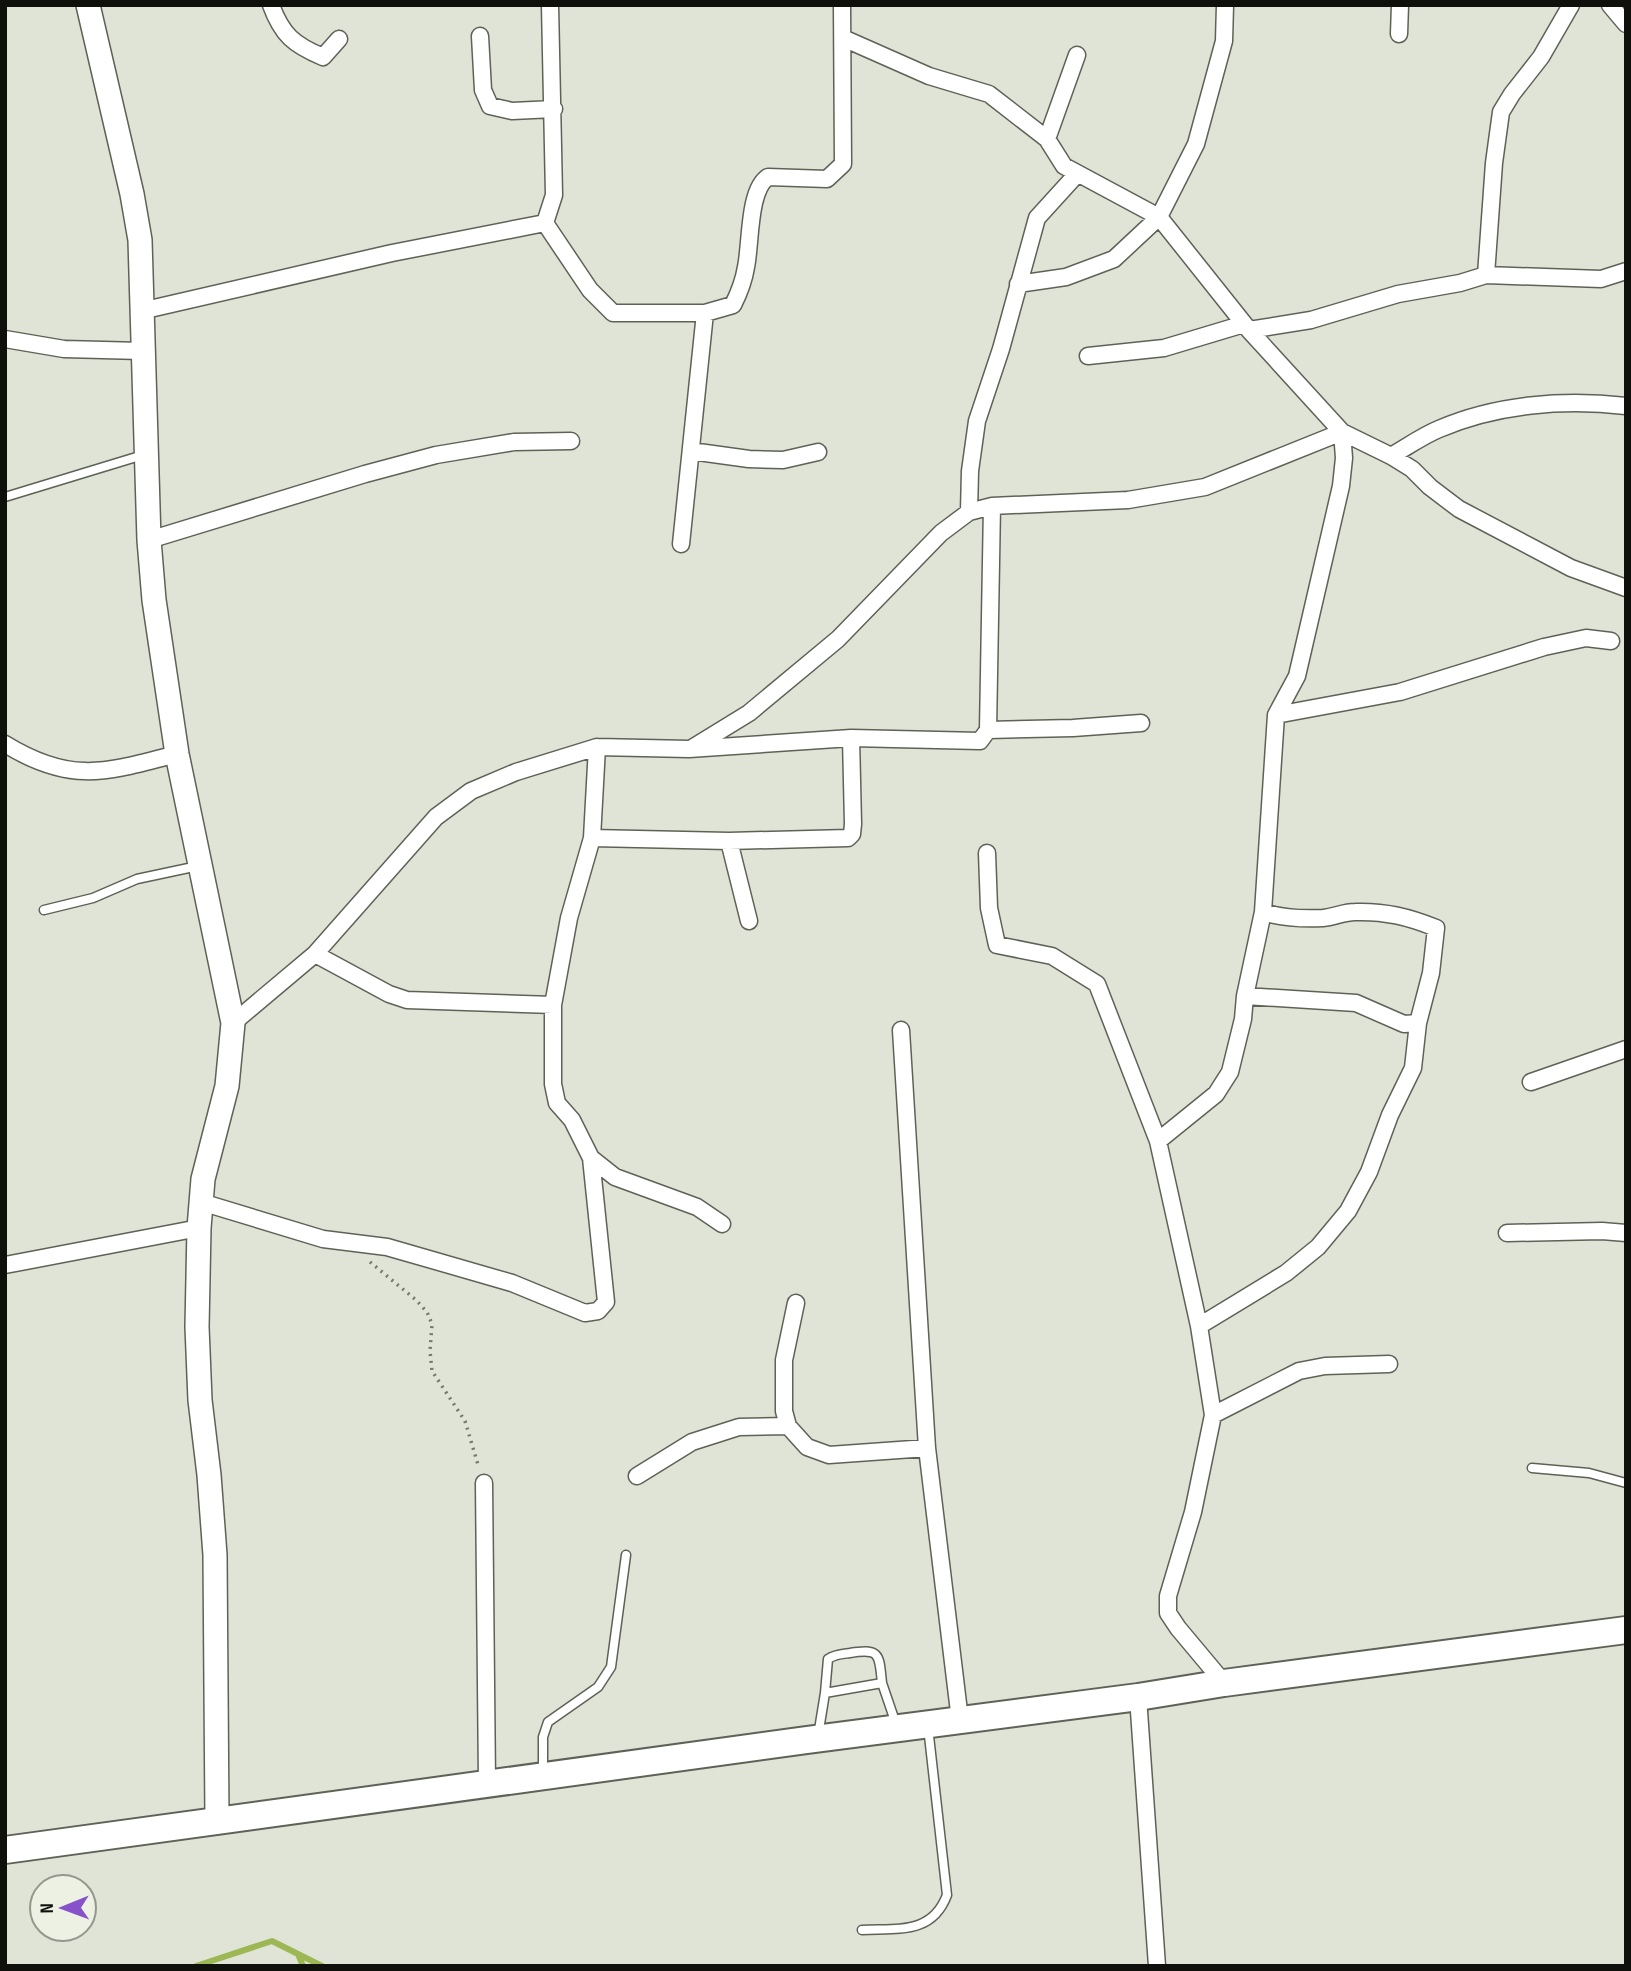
<svg xmlns="http://www.w3.org/2000/svg" width="1631" height="1971" viewBox="0 0 1631 1971" font-family="'Sofia Sans Condensed',sans-serif">
  <style>
    .lines { fill: none; stroke-linecap: round; stroke-linejoin: round }
    .stream { stroke: #9eb755; stroke-width: 6 }
    .lane-casing { stroke: #5e6256; stroke-width: 11 }
    .street-casing { stroke: #5e6256; stroke-width: 19 }
    .secondary-casing { stroke: #5e6256; stroke-width: 26 }
    .primary-casing { stroke: #5e6256; stroke-width: 30 }
    .path { stroke: #75786f; stroke-width: 3.5; stroke-dasharray: 2 5; stroke-linecap: butt }
    .lane { stroke: #fff; stroke-width: 8 }
    .street { stroke: #fff; stroke-width: 16 }
    .secondary { stroke: #fff; stroke-width: 23 }
    .primary { stroke: #fff; stroke-width: 26 }
  </style>
  <rect width="100%" height="100%" fill="#dfe4d6"/>
  <g class="lines">
    <path class="stream" d="M298 1954 303 1966
      M196 1966 272 1941 322 1966"/>
    <defs>
      <path id="lane" d="M5 497 143 455
        M44 910 93 898 137 879 198 866
        M1532 1468 1589 1473 1626 1483
        M825 1693 828 1659C835 1654 842 1654 850 1653 881 1648 879 1655 882 1683
        M818 1736 825 1693 882 1683 896 1724
        M543 1773V1737L548 1722 598 1687 611 1667 626 1555
        M862 1930C897 1928 932 1935 947 1895L928 1727"/>
      <path id="street" d="M271 5C282 35 294 45 323 57L339 39
        M1610 5 1626 24
        M1399 34 1400 5
        M480 36 483 90 490 106 512 111 554 109
        M843 38 929 76 989 94 1047 139 1064 166 1159 217 1249 330 1342 432 1391 456 1412 469 1430 487 1459 509 1571 568 1626 588
        M1047 139 1077 55
        M545 223 554 195 550 5
        M545 223 590 290 613 313H705
        M1486 275 1494 163 1501 112 1512 94 1541 57 1571 5
        M1018 284 1066 277 1114 259 1159 217 1196 144 1224 41 1225 5
        M141 311 392 253 545 223
        M1249 330 1311 320 1398 294 1460 283 1486 275 1601 279 1626 271
        M5 339 64 349 142 351
        M1088 356 1164 348 1244 324
        M691 451 749 459 783 460 818 452
        M1391 456C1407 447 1422 436 1439 429 1497 404 1564 399 1626 406
        M969 512 970 471 977 421 1001 349 1037 218 1077 174
        M149 540 365 474 436 455 514 442 571 441
        M681 544 705 313 733 305C739 293 744 280 746 267 751 244 748 190 768 177L827 179 843 164 842 5
        M1276 715 1400 692 1544 647 1586 638 1611 641
        M988 730 1073 728 1141 723
        M5 744C72 785 107 772 177 754
        M597 747 592 838 569 918 553 1005V1084L557 1103 572 1120 591 1158 615 1177 697 1207 722 1224
        M692 748 749 713 838 639 941 533 969 512 992 506 1128 500 1205 487 1342 432
        M592 838 729 841
        M987 853 989 908 997 945 1052 956 1097 984 1158 1141 1199 1326 1213 1415 1193 1512 1168 1596V1613L1178 1628 1224 1683
        M749 921 729 841 848 838 852 834 853 824 851 738
        M315 954 389 994 407 1000 553 1005
        M1245 996 1356 1003 1404 1024 1418 1023
        M233 1023 315 954 436 817 471 791 516 772 597 747 689 749 851 738 980 741 988 730 992 506
        M901 1030 927 1448 960 1720
        M1531 1082 1626 1049
        M1158 1141 1216 1094 1230 1072 1243 1019 1245 996 1263 912 1276 715 1297 676 1341 486 1344 458 1342 432
        M201 1202 323 1239 387 1247 512 1283 585 1313 598 1311 606 1302 591 1158
        M1507 1233 1602 1231 1626 1233
        M5 1265 199 1228
        M796 1303 784 1360V1411L788 1426 807 1447 829 1455 927 1448
        M1199 1326 1286 1273 1318 1247 1348 1211 1369 1172 1390 1115 1413 1068 1418 1023 1431 973 1436 928C1409 917 1385 911 1355 912 1344 912 1334 917 1323 918 1303 919 1282 918 1263 912
        M1213 1415 1299 1371 1325 1366 1389 1364
        M637 1476 692 1442 739 1427 788 1426
        M484 1483 487 1783
        M1138 1697 1157 1966"/>
      <path id="secondary" d="M88 5 132 194 140 240 149 540 154 600 177 754 233 1023 227 1086 203 1179 199 1228 197 1327 200 1400 209 1475 215 1555 217 1820"/>
      <path id="primary" d="M5 1850C383 1797 760 1745 1138 1697L1224 1683 1626 1630"/>
    </defs>
    <use href="#lane" class="lane-casing"/>
    <use href="#street" class="street-casing"/>
    <use href="#secondary" class="secondary-casing"/>
    <use href="#primary" class="primary-casing"/>
    <path class="path" d="M370 1262 416 1300 427 1312 432 1324 430 1351 432 1371 465 1421 479 1468"/>
    <use href="#lane" class="lane"/>
    <use href="#street" class="street"/>
    <use href="#secondary" class="secondary"/>
    <use href="#primary" class="primary"/>
  </g>
  <rect width="1631" height="1971" fill="none" stroke="#0f100b" stroke-width="14"/>
  <g transform="translate(63 1908) rotate(269)"><circle r="33" fill="#ecf1e3" stroke="#94978d" stroke-width="2"/>
  <path d="M0-5L12 26L0 18L-12 26Z" fill="#8751c9"/>
  <text y="-10" font-size="19" font-weight="bold" text-anchor="middle" fill="#0f100b">N</text>
  </g>
</svg>
